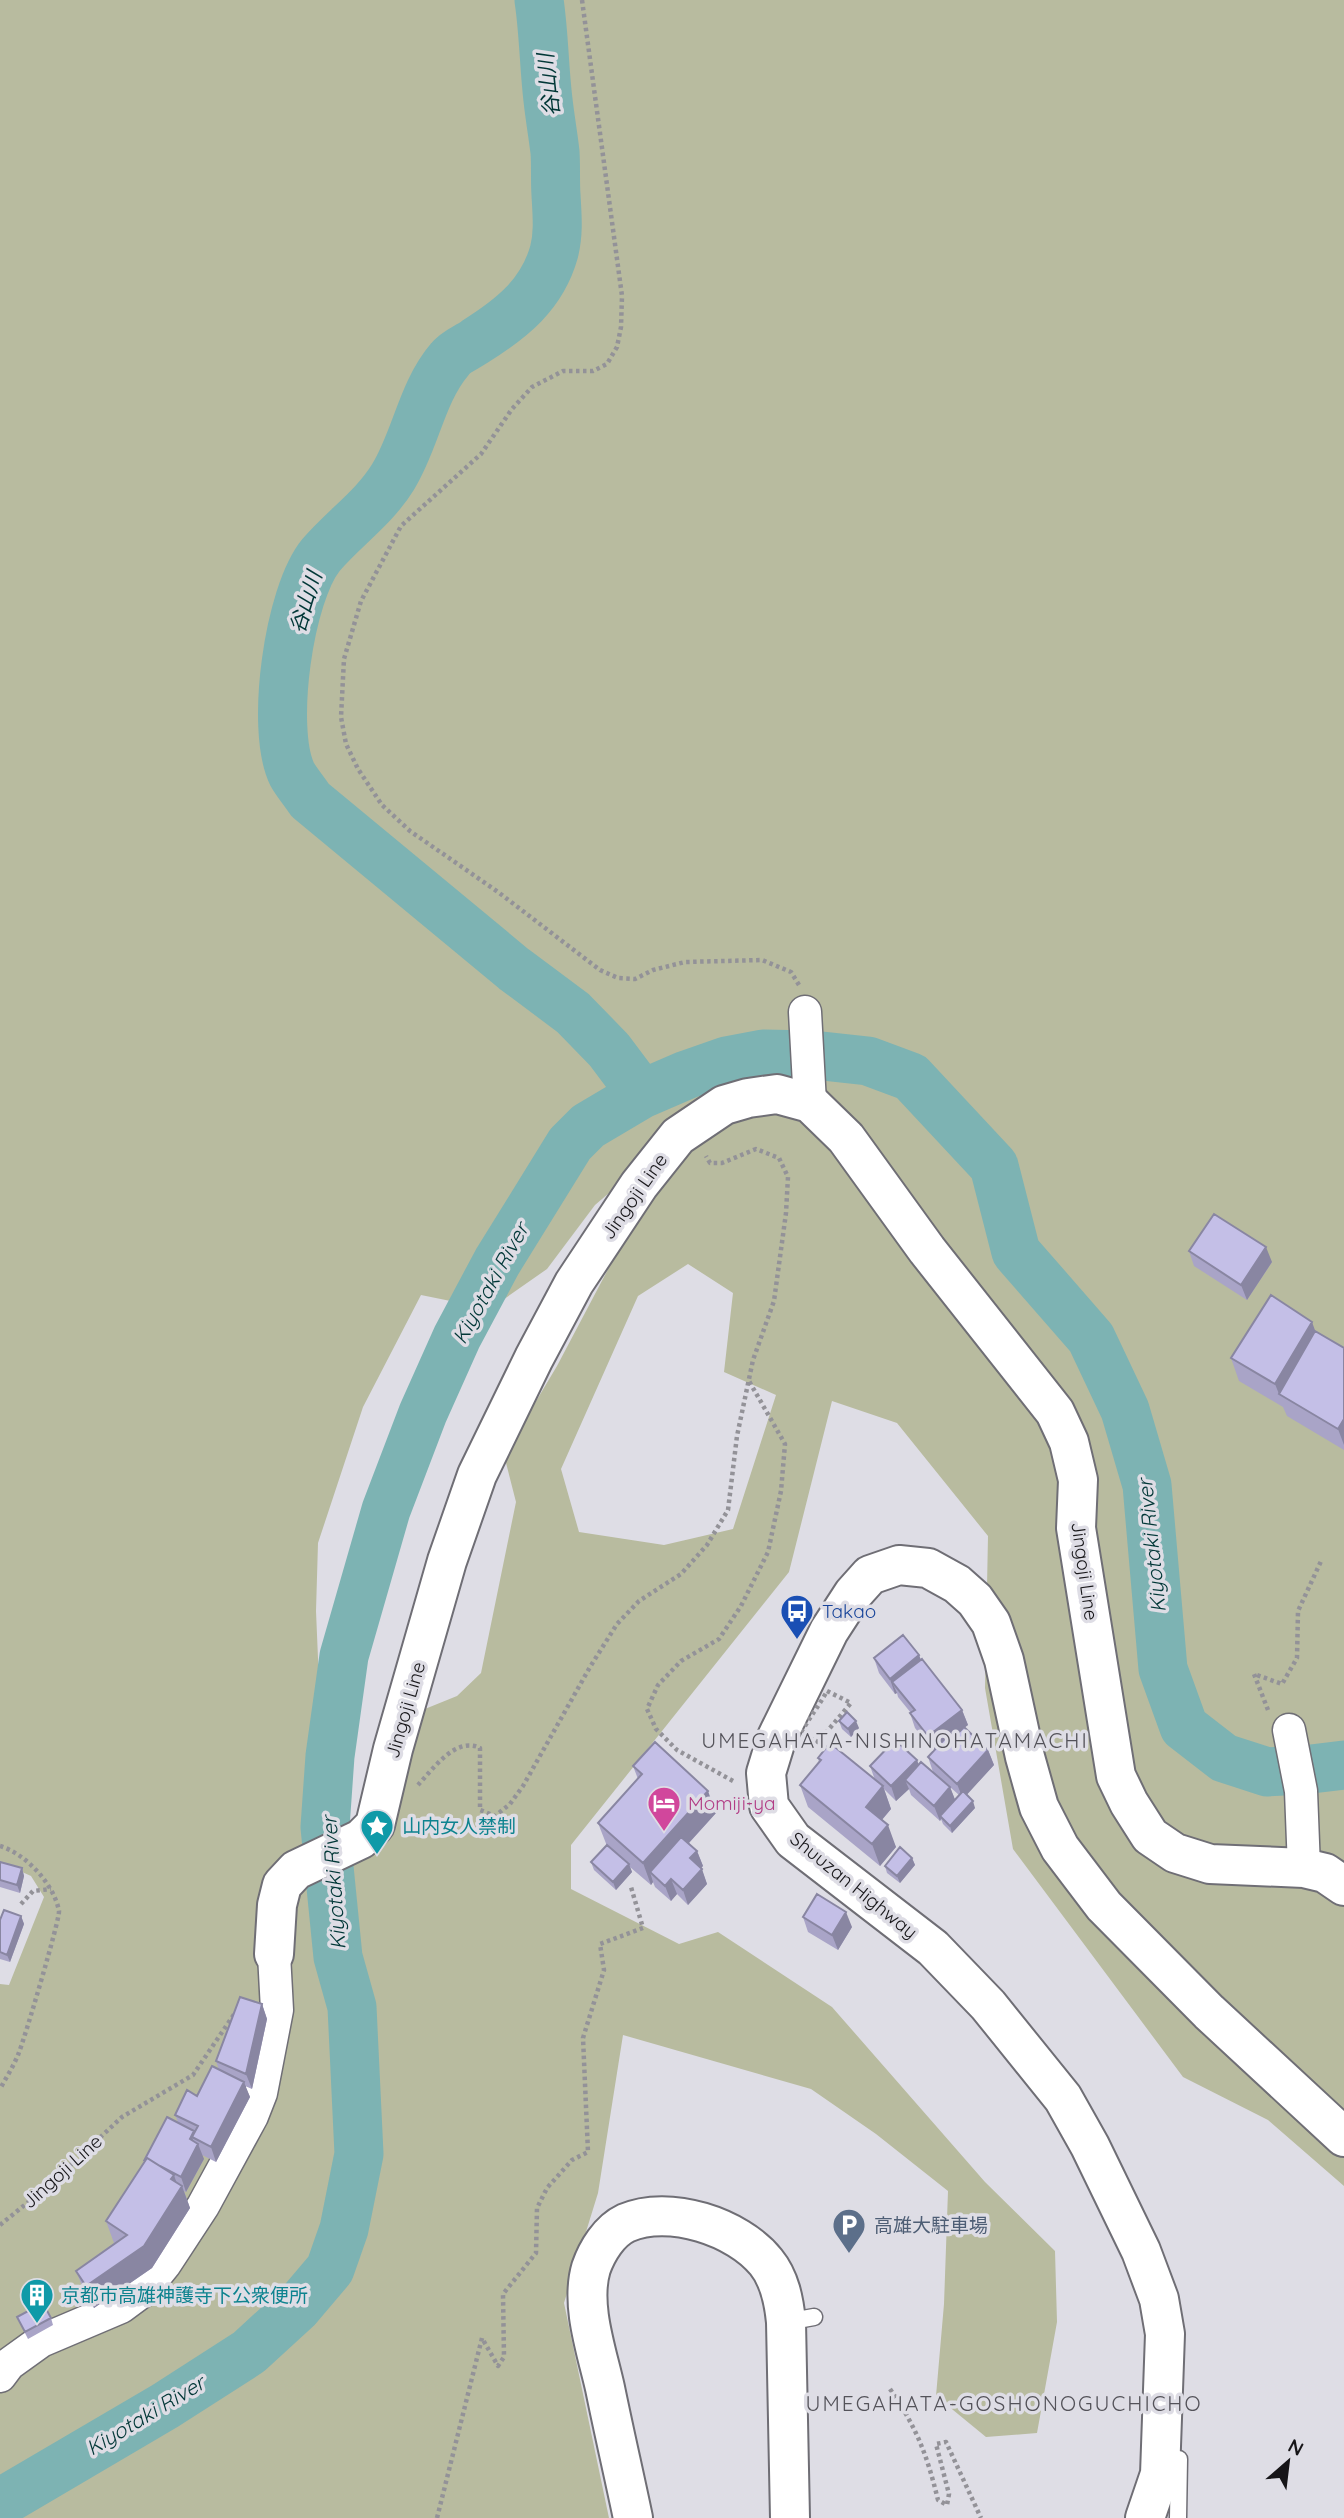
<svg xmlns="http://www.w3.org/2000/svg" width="1344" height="2518" viewBox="0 0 1344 2518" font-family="Quicksand,'Noto Sans JP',sans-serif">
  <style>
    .green { fill: #b8bb9f; fill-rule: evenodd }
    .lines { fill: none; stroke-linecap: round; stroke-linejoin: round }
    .river { stroke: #7db3b3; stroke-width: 49 }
    .service-casing { stroke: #6f6e75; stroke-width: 19 }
    .minor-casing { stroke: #6f6e75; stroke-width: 35 }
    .tertiary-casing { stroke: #6f6e75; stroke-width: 42 }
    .secondary-casing { stroke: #6f6e75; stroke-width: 42 }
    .trunk-casing { stroke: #6f6e75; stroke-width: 42 }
    .path { stroke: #939298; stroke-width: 4.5; stroke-dasharray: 3.5 3.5; stroke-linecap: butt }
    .service { stroke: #fff; stroke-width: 16 }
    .minor { stroke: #fff; stroke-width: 32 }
    .tertiary { stroke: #fff; stroke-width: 38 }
    .secondary { stroke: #fff; stroke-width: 38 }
    .trunk { stroke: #fff; stroke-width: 38 }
    .wall { fill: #a9a4c7; fill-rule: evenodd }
    .shaded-wall { fill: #8986a2 }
    .building { fill: #c4bfe7; stroke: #8986a2; stroke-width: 2 }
    .labels { text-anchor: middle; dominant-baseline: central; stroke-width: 7; stroke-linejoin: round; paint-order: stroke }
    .street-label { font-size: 19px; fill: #161518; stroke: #dedde5 }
    .transit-label { font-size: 19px; fill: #164399; stroke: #dedde5; text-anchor: start }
    .hotel-label { font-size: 19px; fill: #b23c85; stroke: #dedde5; text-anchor: start }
    .culture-label { font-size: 19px; fill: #0d838f; stroke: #dedde5; text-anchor: start }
    .service-label { font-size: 19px; fill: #4e5e75; stroke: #dedde5; text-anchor: start }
    .water-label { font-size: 21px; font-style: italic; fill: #013737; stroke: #dedde5 }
    .neighbourhood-label { font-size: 21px; letter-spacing: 2px; fill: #54535a; stroke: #dedde5 }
  </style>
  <rect width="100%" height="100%" fill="#dedde5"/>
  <path class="green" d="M0 0H1344V2186L1268 2120 1183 2077 1013 1849 985 1688 988 1536 897 1423 832 1401 789 1572 571 1845V1889L679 1944 718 1932 832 2007 985 2182 1055 2251 1057 2322 1037 2433 986 2437 936 2396 944 2304 948 2191 876 2134 811 2089 623 2035 598 2193 564 2303 609 2518H0V1984L9 1985 44 1897 31 1876 0 1862ZM609 1193 624 1195 609 1241 614 1258 557 1366 504 1455 516 1502 481 1673 457 1696 415 1713 381 1829 318 1838 322 1753 316 1611 318 1543 363 1407 421 1295 490 1309 547 1269 595 1205ZM688 1264 733 1293 724 1372 776 1395 733 1529 664 1545 579 1532 561 1469 638 1296Z"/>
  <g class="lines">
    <path class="river" d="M539 0C544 33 544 67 548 100 550 118 553 135 555 152 556 166 555 181 556 195 557 214 559 233 554 252 542 295 511 319 476 341 468 347 456 351 450 359 421 393 416 440 393 477 374 508 344 528 321 555 289 594 270 728 292 774 297 783 305 792 310 800L514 969 573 1013 609 1050 642 1094
      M0 2503 165 2406 249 2352 297 2308 330 2269 344 2229 359 2154 352 2007 338 1957 325 1827 330 1756 344 1656 386 1510 423 1413 457 1337 497 1262 570 1144 588 1126 642 1094 686 1075 726 1061 763 1054 813 1055 868 1061 911 1077 994 1166 1016 1252 1091 1338 1125 1410 1147 1485 1163 1669 1184 1727 1224 1758 1267 1772 1303 1770 1344 1765"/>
    <defs>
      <path id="service" d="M786 2322 814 2317
        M1178 2518 1179 2459"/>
      <path id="minor" d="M805 1012 810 1103
        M1289 1730 1301 1791 1304 1868
        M0 2376 9 2364 41 2341 121 2307 144 2290 165 2264 203 2206 252 2116 261 2093 277 2010 274 1954"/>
      <path id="tertiary" d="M633 2518C624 2475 614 2432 605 2388 597 2352 580 2305 591 2268 597 2251 609 2231 626 2223 669 2204 738 2227 766 2262 780 2279 784 2301 786 2322L790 2518"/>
      <path id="secondary" d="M274 1954 277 1905 282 1885 296 1870 361 1839 375 1825 393 1749 447 1561 477 1475 534 1358 574 1283 639 1185 678 1136 724 1105 748 1098 777 1094 810 1103 846 1138 927 1250 1055 1412 1069 1442 1078 1480 1076 1528 1116 1776 1129 1803 1150 1836 1175 1853 1210 1864 1304 1868 1325 1873 1344 1886"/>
      <path id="trunk" d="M1145 2518 1160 2474 1165 2334 1159 2299 1141 2251 1090 2146 1063 2098 988 2005 933 1948 793 1840 769 1806 766 1773 777 1737 829 1631 853 1594 870 1575 899 1565 928 1568 957 1584 975 1600 991 1623 1004 1660 1025 1757 1039 1807 1060 1848 1104 1906 1209 2012 1344 2137"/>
    </defs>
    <use href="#service" class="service-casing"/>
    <use href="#minor" class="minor-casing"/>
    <use href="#tertiary" class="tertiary-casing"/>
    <use href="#secondary" class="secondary-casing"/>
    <use href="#trunk" class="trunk-casing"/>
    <path class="path" d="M582 0 622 296 621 327 617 347 607 364 593 371H563L532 387 512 409 481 454 401 526 361 601 344 659 341 717 346 744 358 769 382 805 410 831 498 892 600 970 618 978 635 979 653 970 685 962 762 960 791 972 799 985
      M827 1691 851 1703 818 1742 801 1733C809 1718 819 1706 827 1691Z
      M1268 1710 1254 1674 1282 1684 1297 1658 1298 1611 1322 1559
      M733 1781 677 1750 656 1729 647 1709 658 1685 681 1661 719 1639 741 1606 768 1552 781 1491 785 1444 749 1381
      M418 1785C433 1769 456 1736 480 1748V1810L495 1816 510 1804 523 1786 590 1667 617 1624 639 1601 681 1574 707 1545 728 1510 737 1436 753 1360 774 1301 786 1213 788 1177 779 1158 756 1149 722 1163H710L706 1156
      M0 1846C26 1854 54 1884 59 1911 60 1919 24 2041 18 2055 13 2067 6 2078 0 2089
      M21 1904 33 1891 51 1889
      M0 2225 48 2186 122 2117 193 2075 235 2013
      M890 2389C917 2428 927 2455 938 2500L947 2505 949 2494 936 2444 946 2442 981 2518
      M437 2518 482 2338 498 2366 504 2357 503 2294 536 2253 537 2208 547 2188 572 2160 588 2152 583 2038 604 1970 600 1944 643 1928 631 1887"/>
    <use href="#service" class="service"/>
    <use href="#minor" class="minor"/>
    <use href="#tertiary" class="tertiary"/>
    <use href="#secondary" class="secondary"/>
    <use href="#trunk" class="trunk"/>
  </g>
  <path class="wall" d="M1189 1251 1272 1262 1247 1300 1194 1266Z
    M1316 1331 1344 1348V1450L1287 1416 1283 1407 1239 1381 1231 1358Z
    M919 1655 921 1660 962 1710 968 1725 964 1727 988 1750 994 1765 966 1795 975 1808 952 1833 943 1824 941 1819 940 1821 911 1795 909 1789 896 1801 884 1789 891 1809 882 1820 896 1847 880 1866 808 1807 800 1785 819 1762 818 1758 875 1780 870 1766 917 1760 919 1765 949 1786 933 1772 928 1757 933 1751 915 1728 910 1713H911L898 1697 897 1693 895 1694 879 1673 874 1658ZM950 1787 959 1795 955 1800Z
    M839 1721 859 1728 851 1737 842 1729Z
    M633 1766 716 1813 689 1843 697 1851 703 1866 701 1868 707 1884 688 1905 677 1894 671 1901 655 1887 653 1882 651 1885 630 1867 632 1872 616 1890 594 1870 591 1862 607 1846 598 1823 638 1779Z
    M912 1858 915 1865 900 1883 887 1873 885 1866Z
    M0 1862 22 1868 24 1876 20 1893 0 1887Z
    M21 1916 24 1924 10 1962 0 1959V1920Z
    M803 1917 852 1927 838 1950 808 1932Z
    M262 2004 267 2019 252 2089 245 2086 250 2097 216 2162 202 2155 204 2159 186 2192 184 2191 190 2208 152 2268 94 2308 85 2293 76 2271 114 2243 106 2221 178 2122 175 2115 197 2096 219 2070 216 2061Z
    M17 2317 51 2318 53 2325 28 2339Z"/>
  <path class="shaded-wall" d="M1266 1247 1272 1262 1247 1300 1241 1285Z
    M1312 1322 1320 1344 1279 1394 1275 1384Z
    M1344 1419V1445L1338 1429Z
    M919 1655 925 1671 892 1682 897 1693 895 1694 890 1679Z
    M962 1710 968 1725 934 1752 928 1736Z
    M856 1721 859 1728 851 1737 848 1729Z
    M988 1750 994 1765 963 1799 957 1784Z
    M917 1760 922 1775 905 1780 909 1789 896 1801 891 1786Z
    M883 1786 891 1809 874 1829 866 1807Z
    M950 1787 956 1802 940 1816 941 1819 940 1821 934 1806Z
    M708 1791 716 1813 657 1878 650 1872 653 1882 651 1885 643 1863Z
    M973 1801 975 1808 952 1833 950 1826Z
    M888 1825 896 1847 880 1866 872 1844Z
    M697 1851 703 1866 696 1873 690 1858Z
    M912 1858 915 1865 900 1883 897 1876Z
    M629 1864 632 1872 616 1890 613 1882Z
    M22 1868 24 1876 20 1893 17 1885Z
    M702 1869 707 1884 688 1905 683 1890Z
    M671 1879 677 1894 671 1901 665 1886Z
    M846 1912 852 1927 838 1950 832 1935Z
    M21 1916 24 1924 10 1962 7 1955Z
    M262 2004 267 2019 252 2089 246 2074Z
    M244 2082 250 2097 216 2162 211 2147Z
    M194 2131 197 2140 192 2137 196 2148 198 2144 204 2159 186 2192 181 2177 190 2139Z
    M174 2175 179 2190 182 2186 190 2208 152 2268 94 2308 86 2286Z"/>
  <path class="building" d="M1214 1214 1266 1247 1241 1285 1189 1251Z
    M1271 1295 1312 1322 1275 1384 1231 1358Z
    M1315 1331 1344 1348V1419L1338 1429 1279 1394Z
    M903 1635 919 1655 890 1679 874 1658Z
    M922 1659 962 1710 928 1736 910 1713 915 1710 892 1682Z
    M847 1712 856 1721 848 1729 839 1721Z
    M964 1727 988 1750 957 1784 928 1757 951 1732 955 1736Z
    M895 1740 917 1760 891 1786 870 1766Z
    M655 1742 708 1791 643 1863 598 1823 642 1774 633 1766Z
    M830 1743 883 1786 866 1807 888 1825 872 1844 800 1785 821 1760 818 1758Z
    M921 1762 950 1787 934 1806 905 1780Z
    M963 1791 973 1801 950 1826 940 1816Z
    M681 1837 697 1851 690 1858 702 1869 683 1890 671 1879 665 1886 650 1872Z
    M607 1845 629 1864 613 1882 591 1862Z
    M900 1847 912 1858 897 1876 885 1866Z
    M0 1862 22 1868 17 1885 0 1880Z
    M817 1894 846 1912 832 1935 803 1917Z
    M4 1910 21 1916 7 1955 0 1952V1920Z
    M240 1997 262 2004 246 2074 216 2061Z
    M212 2066 244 2082 211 2147 192 2137 198 2126 175 2115 187 2090 197 2096Z
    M167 2117 194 2131 190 2139 198 2144 181 2177 160 2166 147 2158 145 2159Z
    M147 2158 174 2175 171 2179 182 2186 144 2246 86 2286 76 2271 127 2235 106 2221Z
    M43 2303 51 2318 25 2332 17 2317Z"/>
  <defs>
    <symbol id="bus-pin" viewBox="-11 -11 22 30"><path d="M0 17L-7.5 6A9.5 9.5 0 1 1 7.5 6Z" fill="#1a4fb4" stroke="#dedde5"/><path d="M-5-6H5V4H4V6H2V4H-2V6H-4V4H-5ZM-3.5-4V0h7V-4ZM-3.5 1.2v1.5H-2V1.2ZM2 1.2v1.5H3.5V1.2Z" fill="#fff"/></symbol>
    <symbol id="hotel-pin" viewBox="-11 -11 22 30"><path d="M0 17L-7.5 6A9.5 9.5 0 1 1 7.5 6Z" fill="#d1479c" stroke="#dedde5"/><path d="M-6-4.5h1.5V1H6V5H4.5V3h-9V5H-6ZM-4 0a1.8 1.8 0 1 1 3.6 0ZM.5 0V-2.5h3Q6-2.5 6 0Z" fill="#fff"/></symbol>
    <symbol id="sight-pin" viewBox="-11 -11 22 30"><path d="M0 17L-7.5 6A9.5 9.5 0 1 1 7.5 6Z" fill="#0f9aa8" stroke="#dedde5"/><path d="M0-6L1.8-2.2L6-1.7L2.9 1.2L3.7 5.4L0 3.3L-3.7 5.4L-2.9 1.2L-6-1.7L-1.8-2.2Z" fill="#fff"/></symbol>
    <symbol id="parking-pin" viewBox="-11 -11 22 30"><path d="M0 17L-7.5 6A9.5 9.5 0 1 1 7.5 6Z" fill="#5c6f8a" stroke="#dedde5"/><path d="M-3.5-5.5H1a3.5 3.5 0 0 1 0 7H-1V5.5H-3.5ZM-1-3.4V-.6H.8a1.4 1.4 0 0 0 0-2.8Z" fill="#fff"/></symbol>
    <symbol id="building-pin" viewBox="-11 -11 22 30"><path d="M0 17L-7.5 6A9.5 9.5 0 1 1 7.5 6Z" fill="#0f9aa8" stroke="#dedde5"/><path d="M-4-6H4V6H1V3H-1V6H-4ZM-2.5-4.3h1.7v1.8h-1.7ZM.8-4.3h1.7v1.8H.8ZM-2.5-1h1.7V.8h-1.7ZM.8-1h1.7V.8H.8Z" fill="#fff"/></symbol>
  </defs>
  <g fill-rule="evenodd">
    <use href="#bus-pin" x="778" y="1592" width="38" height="52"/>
    <use href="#hotel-pin" x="645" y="1784" width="38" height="52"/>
    <use href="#sight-pin" x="358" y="1807" width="38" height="52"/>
    <use href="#parking-pin" x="830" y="2206" width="38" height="52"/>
    <use href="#building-pin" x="18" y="2276" width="38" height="52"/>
  </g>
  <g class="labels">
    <g class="street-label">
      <text transform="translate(634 1196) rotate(-55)">Jingoji Line</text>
      <text transform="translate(1085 1571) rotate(82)">Jingoji Line</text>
      <text transform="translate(405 1710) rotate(-74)">Jingoji Line</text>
      <text transform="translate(854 1885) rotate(39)">Shuuzan Highway</text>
      <text transform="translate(62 2171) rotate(-42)">Jingoji Line</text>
    </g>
    <g class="transit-label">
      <text x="822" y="1611">Takao</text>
    </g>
    <g class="hotel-label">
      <text x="688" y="1803">Momiji-ya</text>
    </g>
    <g class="culture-label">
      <text x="402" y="1826">山内女人禁制</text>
      <text x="61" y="2295">京都市高雄神護寺下公衆便所</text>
    </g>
    <g class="service-label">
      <text x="874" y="2225">高雄大駐車場</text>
    </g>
    <g class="water-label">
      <text transform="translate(548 85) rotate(-96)">谷山川</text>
      <text transform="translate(305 602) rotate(-73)">谷山川</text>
      <text transform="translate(490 1283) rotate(-61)">Kiyotaki River</text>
      <text transform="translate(1151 1546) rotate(-96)">Kiyotaki River</text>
      <text transform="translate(333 1883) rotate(-94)">Kiyotaki River</text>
      <text transform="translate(145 2415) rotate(-31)">Kiyotaki River</text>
    </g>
    <g class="neighbourhood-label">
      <text x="895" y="1740">UMEGAHATA-NISHINOHATAMACHI</text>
      <text x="1004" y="2403">UMEGAHATA-GOSHONOGUCHICHO</text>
    </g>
  </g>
  <g transform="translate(1288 2462) rotate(28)" stroke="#dedde5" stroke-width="5" paint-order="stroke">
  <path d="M0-5L12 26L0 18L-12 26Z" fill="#161518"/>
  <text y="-10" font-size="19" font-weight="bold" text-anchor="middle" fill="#161518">N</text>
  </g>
</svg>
